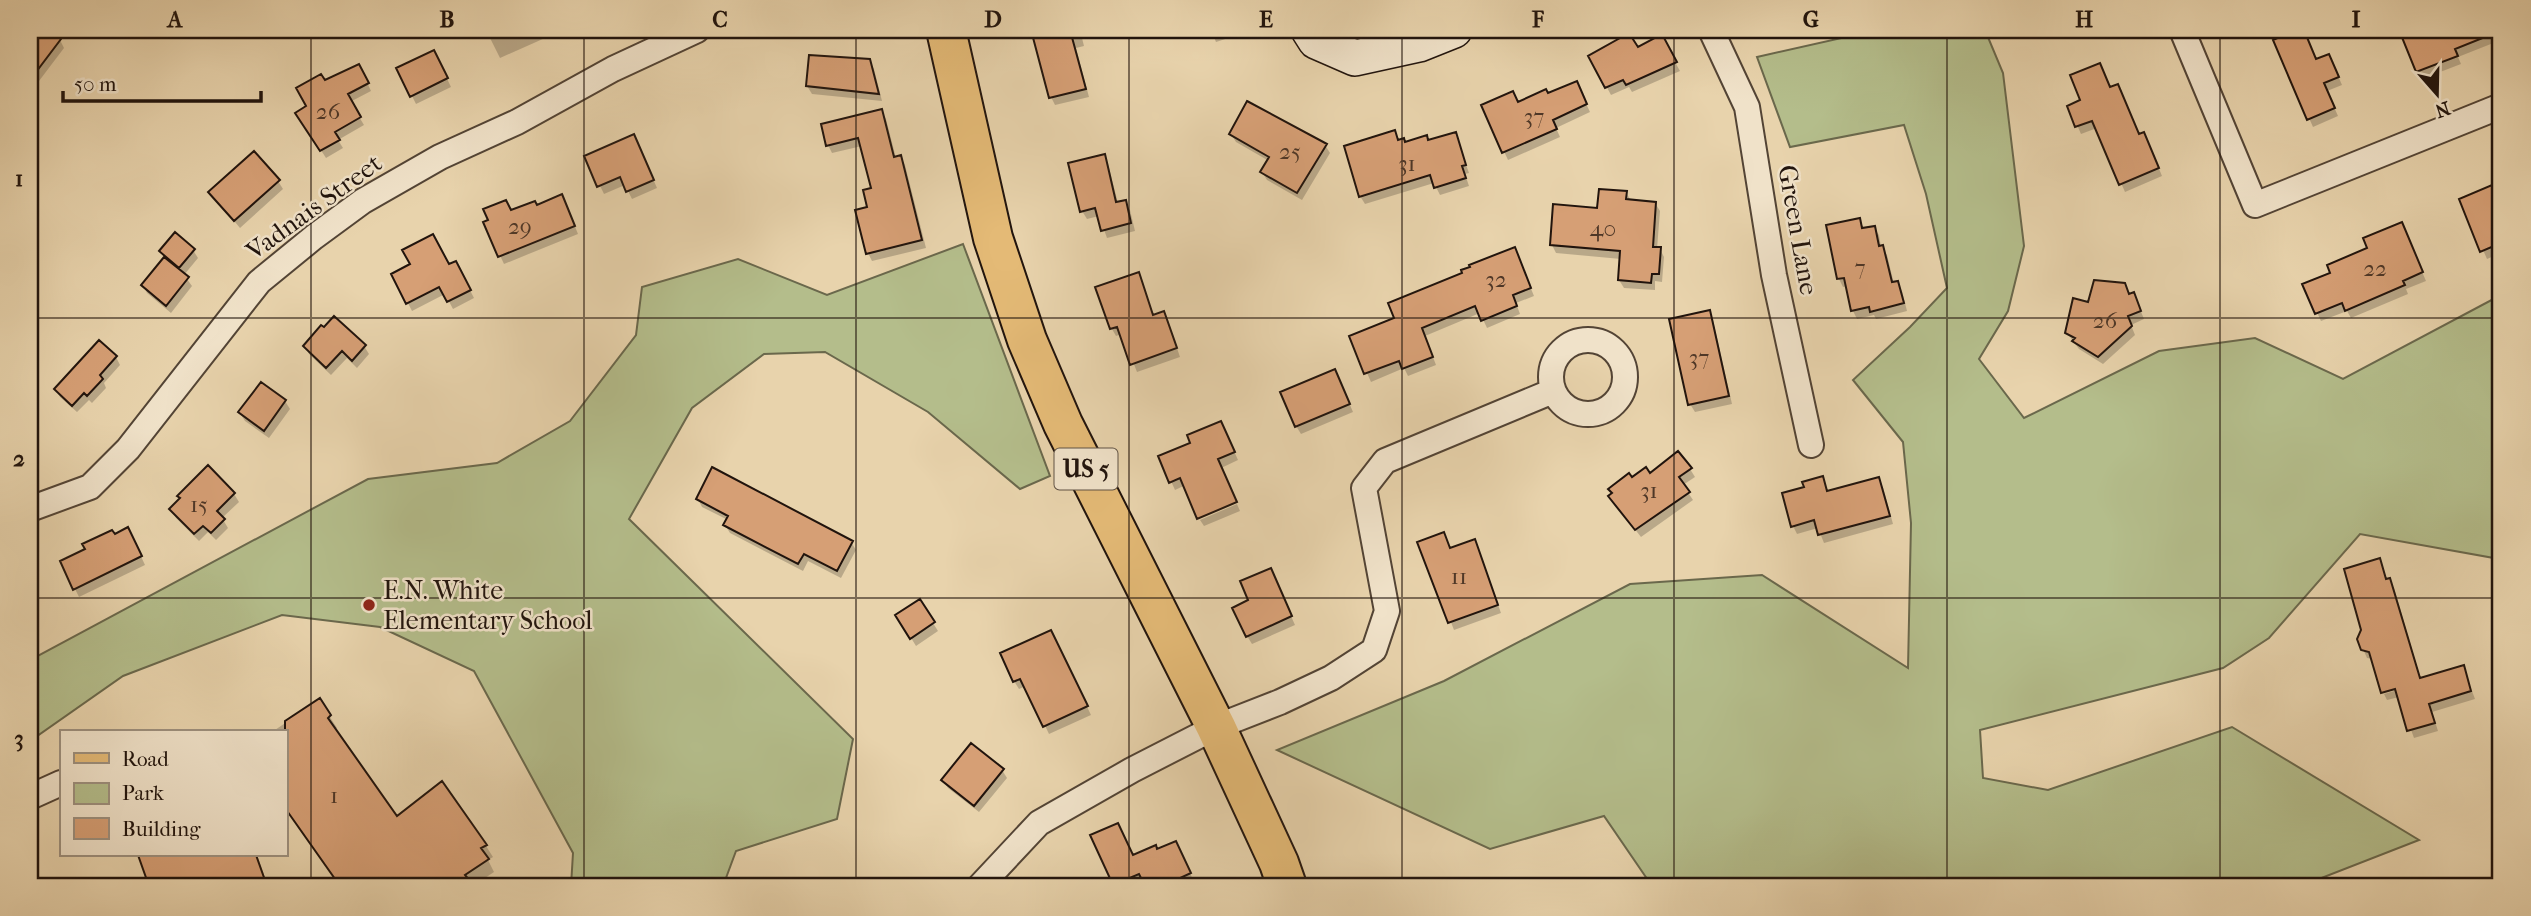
<svg xmlns="http://www.w3.org/2000/svg" width="2531" height="916" viewBox="0 0 2531 916" font-family="'IM FELL French Canon',serif">
  <style>
    .green { fill: #b4bd8b; stroke: #6a684c; stroke-width: 2 }
    .shadow { fill: #0003 }
    .building { fill: #d69f75; stroke: #21140d; stroke-width: 2 }
    .lines { fill: none; stroke-linecap: round; stroke-linejoin: round }
    .street-casing { stroke: #534435; stroke-width: 28 }
    .secondary-casing { stroke: #21140d; stroke-width: 38 }
    .primary-casing { stroke: #21140d; stroke-width: 42 }
    .street { stroke: #f0e2c9; stroke-width: 24 }
    .secondary { stroke: #f0e2c9; stroke-width: 35 }
    .primary { stroke: #e4ba76; stroke-width: 38 }
    .grid { fill: none; stroke: #21140d; stroke-width: 2; stroke-opacity: 0.55 }
    .poi-dot { fill: #8f2418; stroke: #f0e2c9; stroke-width: 2.5 }
    .labels { text-anchor: middle; dominant-baseline: central; stroke-width: 5; stroke-linejoin: round; paint-order: stroke }
    .number-label { font-size: 23px; fill: #4e3727 }
    .shield { fill: #f0e2c9; stroke: #5f5245; stroke-width: 2 }
    .shield-label { font-size: 24px; font-weight: bold; fill: #21140d }
    .street-label { font-size: 26px; fill: #21140d; stroke: #f0e2c9 }
    .poi-label { font-size: 26px; fill: #21140d; stroke: #f0e2c9; text-anchor: start }
    .neatline { fill: none; stroke: #21140d; stroke-width: 2.5 }
    .grid-label { font-size: 23px; text-anchor: middle; font-weight: bold; fill: #21140d }
  </style>
  <rect width="100%" height="100%" fill="#e8d3ac"/>
  <filter id="stains"><feTurbulence type="fractalNoise" baseFrequency=".00286" numOctaves="4"/><feColorMatrix values="0 0 0 0 .2 0 0 0 0 .09 0 0 0 0 .02 0 0 0 .5 -.17"/></filter>
  <radialGradient id="worn" r=".72"><stop offset=".6" stop-color="#630" stop-opacity="0"/><stop offset="1" stop-color="#630" stop-opacity=".3"/></radialGradient>
  <path class="green" d="M1855 30H1985L2003 73 2024 246 2008 311 1979 359 2024 418 2159 351 2255 338 2343 379 2501 295V565L2499 559 2360 534 2269 638 2223 668 1980 730 1983 778 2048 790 2232 727 2419 840 2301 886H1652L1604 816 1490 849 1277 750 1444 681 1630 584 1762 575 1908 668 1911 523 1903 442 1853 380 1910 327 1947 288 1926 194 1904 125 1790 147 1757 57 1855 35Z
    M963 244 1050 476 1020 489 928 412 825 352 764 354 692 408 629 519 853 739 837 819 736 851 723 886H571L573 853 474 671 380 627 282 615 123 676 30 741V660L368 479 497 463 570 421 636 335 642 287 738 259 827 295Z"/>
  <path class="shadow" d="M30 30H46L60 40 64 48 36 85 30 80Z
    M486 30H563L500 58Z
    M1033 30H1080L1084 46 1076 48 1089 97 1055 105 1051 97Z
    M1211 30H1243L1244 33 1216 42Z
    M2302 30 2317 61 2333 64 2342 85 2327 91 2338 116 2313 127 2275 41Z
    M2411 30H2501V40L2458 57 2461 64 2422 79 2403 33Z
    M1661 37 1680 71 1632 92 1629 87 1611 95 1590 56 1637 50Z
    M438 60 451 87 416 104 412 96Z
    M869 61 874 69 882 101 812 94 807 86Z
    M363 74 371 91 350 102 364 125 338 140 343 148 326 158 297 113Z
    M1580 91 1590 112 1556 128 1560 137 1508 160 1483 106 1518 104 1548 95Z
    M2069 107 2139 136 2148 142 2162 176 2125 192 2097 128 2081 134Z
    M881 111 886 119 896 158 901 157 905 165 926 248 872 261 868 253 869 208 873 189 862 146 832 153 828 145Z
    M1394 133 1399 141 1404 143 1429 142 1455 134 1469 173 1465 174 1469 186 1440 195 1434 183 1365 204 1360 196Z
    M1231 134 1325 145 1330 153 1302 200 1267 180 1262 172 1269 161 1236 142Z
    M638 144 657 188 632 199 625 185 604 194 586 157Z
    M1104 156 1108 164 1118 203 1125 202 1130 210 1135 231 1107 238 1099 216 1087 219 1082 211Z
    M278 181 283 189 240 228 210 192Z
    M1626 192 1631 201 1655 203 1660 211 1657 249H1660L1664 257 1662 282 1655 281V290L1624 288 1619 280 1621 259 1556 253 1552 245Z
    M2501 196V253L2487 259 2461 200Z
    M566 204 578 234 504 264 485 223 511 212Z
    M1859 220 1864 228H1874L1879 235 1881 247 1887 255 1894 284 1897 283 1902 291 1907 311 1876 319 1874 315 1857 319 1853 311 1848 286 1843 287 1839 279 1828 226Z
    M2405 232 2426 281 2406 289 2408 294 2351 318 2347 311 2321 321 2304 285 2332 274Z
    M193 250 198 258 184 275 192 286 171 313 147 293 143 285 165 258 162 251Z
    M1518 257 1534 296 1516 303 1520 314 1487 328 1480 313 1425 336 1436 365 1408 376 1404 368 1371 382 1351 337 1396 319Z
    M449 266 460 271 474 298 453 309 445 294 412 311 393 274Z
    M1142 282 1154 317 1163 313 1168 321 1180 357 1137 372 1122 334 1116 336 1112 329 1097 288Z
    M2137 302 2144 319 2131 325 2135 335 2103 364 2079 349 2067 333 2089 304Z
    M1709 312 1713 320 1732 404 1695 412 1690 404Z
    M305 346H364L369 354 357 368 347 358 331 375 309 354Z
    M116 357 120 365 104 383 106 388 92 403 89 400 77 412 60 397 56 389Z
    M1339 379 1353 412 1301 434 1296 426Z
    M262 384 285 401 290 409 269 438 245 421 240 413Z
    M1225 431 1238 460 1175 490 1160 457Z
    M208 468 234 494 239 502 222 518 228 528 216 540 208 532 199 541 176 518 171 510Z
    M1690 469 1695 477 1683 485 1693 500 1641 537 1615 504 1650 475Z
    M1822 479 1828 492 1878 479 1883 487 1893 524 1824 543 1818 528 1797 534 1793 526 1806 489Z
    M698 499 851 542 856 550 841 578 808 561 803 571 730 533 725 525 728 520 702 507Z
    M1237 504 1240 511 1204 526 1200 520Z
    M1443 534 1451 549H1478L1501 613 1454 630 1420 543Z
    M114 536 132 537 145 565 79 597 75 589Z
    M2379 561 2388 581 2394 588 2421 680 2463 667 2475 699 2432 712 2438 731 2414 738 2399 697 2387 700 2384 694 2404 688 2373 659 2367 658 2363 649Z
    M1274 578 1295 625 1252 644 1247 636 1251 601Z
    M919 601 938 631 916 646 897 615Z
    M1055 640 1091 715 1049 734 1026 686 1019 689 1014 681Z
    M319 700 337 728 334 730 397 818 486 846 493 857 488 860 494 872 473 886H340L291 815 285 819V732H272Z
    M1002 770 1007 778 979 812 948 788 943 780Z
    M1093 836 1133 857 1157 851H1180L1194 882 1184 886H1146L1144 881 1132 886H1116Z
    M140 855H257L268 886H151Z"/>
  <path class="building" d="M30 30H49L61 39 30 80Z
    M1031 30H1070L1086 89 1049 98Z
    M2296 30H2304L2316 59 2329 54 2339 77 2324 83 2335 108 2307 120 2273 40Z
    M2399 30H2500V31L2455 49 2458 56 2416 72Z
    M1629 33 1638 47 1662 34 1677 62 1626 85 1623 80 1605 88 1588 56Z
    M434 50 448 78 410 97 396 68Z
    M809 55 870 59 879 94 806 86Z
    M2100 63 2110 87 2118 84 2139 134 2144 132 2159 168 2119 185 2092 121 2075 127 2067 106 2080 100 2070 75Z
    M359 64 369 83 348 94 361 117 335 132 340 140 320 151 295 113 306 106 296 88 321 74 325 80Z
    M1577 81 1587 104 1553 120 1557 129 1502 153 1481 105 1513 91 1518 102 1546 89 1548 93Z
    M1247 101 1327 144 1297 193 1260 172 1269 157 1229 134Z
    M882 109 894 157 901 155 922 240 866 254 855 210 867 207 863 190 871 188 858 138 826 146 821 124Z
    M1395 130 1398 140 1404 138 1405 142 1427 135 1428 140 1456 132 1466 165 1462 166 1466 178 1434 188 1430 175 1359 197 1344 146Z
    M634 134 654 180 626 192 620 177 597 187 584 156Z
    M254 151 280 180 234 221 208 192Z
    M1105 154 1116 202 1126 200 1131 223 1101 231 1095 208 1080 212 1068 163Z
    M2492 185 2497 196 2501 194V243L2480 252 2459 199Z
    M1599 189 1627 191 1626 199 1656 202 1653 247H1661L1659 274H1652L1651 283 1618 280 1620 251 1550 245 1553 204 1597 208Z
    M562 194 575 226 498 257 483 222 488 220 483 209 506 200 511 210 535 201 537 205Z
    M1860 218 1862 228 1875 226 1879 246 1883 245 1892 282 1898 281 1904 303 1870 312 1869 307 1851 311 1844 278 1837 279 1826 225Z
    M2402 222 2423 272 2403 281 2405 285 2345 311 2342 303 2315 314 2302 284 2330 273 2327 265 2367 248 2363 238Z
    M175 232 195 249 179 268 159 251Z
    M433 234 449 264 456 261 471 290 447 302 439 287 406 304 391 274 410 264 402 250Z
    M1515 247 1531 288 1513 295 1517 306 1481 321 1475 306 1422 328 1433 357 1402 369 1399 361 1364 374 1349 336 1394 318 1388 303 1462 273 1461 270 1470 267 1469 265Z
    M164 257 189 277 166 306 141 285Z
    M1139 272 1153 315 1164 311 1177 348 1130 365 1117 327 1110 329 1095 287Z
    M2094 280 2125 283 2129 294 2134 292 2141 311 2128 316 2132 326 2098 357 2072 341 2075 338 2065 333 2073 298 2088 302Z
    M1710 310 1729 396 1688 405 1669 319Z
    M334 316 366 345 352 361 342 351 326 368 303 346 321 325 324 327Z
    M99 340 117 356 100 375 103 379 87 396 84 393 72 406 54 389Z
    M1335 369 1350 404 1295 427 1280 392Z
    M261 382 286 400 264 431 238 412Z
    M1221 421 1235 452 1218 459 1237 502 1197 519 1180 478 1169 483 1158 456 1190 443 1187 435Z
    M1678 451 1692 468 1679 477 1690 492 1635 530 1608 496 1612 493 1608 489 1629 473 1632 477 1646 467 1650 473Z
    M208 465 235 493 217 511 225 519 211 533 203 526 194 534 169 509 180 498 177 496Z
    M712 467 853 541 837 571 804 554 798 564 723 525 728 516 696 499Z
    M1823 476 1827 491 1879 477 1890 516 1818 535 1814 520 1791 527 1782 493 1804 487 1802 482Z
    M128 527 142 556 73 590 60 561 85 549 82 544 112 530 115 534Z
    M1444 532 1450 548 1475 539 1498 605 1448 623 1417 542Z
    M2380 558 2386 579 2390 578 2420 678 2464 665 2471 691 2429 704 2435 723 2407 731 2395 689 2381 693 2369 652 2361 650 2357 639 2361 630 2344 569Z
    M1271 568 1292 616 1246 637 1232 608 1248 600 1240 581Z
    M920 599 935 622 910 639 895 615Z
    M1051 630 1088 706 1043 727 1020 679 1013 682 1000 653Z
    M320 698 331 715 328 718 397 816 442 781 487 845 481 848 489 859 465 875 474 886H340L285 808V721Z
    M971 743 1004 769 974 806 941 780Z
    M1118 823 1133 855 1156 845 1157 849 1176 841 1191 873 1163 886H1145L1139 874 1113 885 1090 835Z
    M138 855H256L267 886H149Z"/>
  <g class="lines">
    <defs>
      <path id="street" d="M1711 30 1747 107 1774 275 1811 445
        M2182 30 2255 205 2501 106
        M1551 377a37 37 0 1 1 74 0a37 37 0 1 1-74 0Z
        M30 509 90 487 128 449 259 282 314 237 363 201 440 157 517 122 613 69 697 30
        M30 797 61 783
        M980 886 1039 823 1132 770 1216 727 1280 702 1331 678 1374 650 1387 611 1364 488 1385 461 1553 391"/>
      <path id="secondary" d="M1309 30 1316 41 1355 58 1419 44 1454 30"/>
      <path id="primary" d="M946 30 993 238 1027 340 1063 424 1216 727 1279 863 1287 886"/>
    </defs>
    <use href="#street" class="street-casing"/>
    <use href="#secondary" class="secondary-casing"/>
    <use href="#primary" class="primary-casing"/>
    <use href="#street" class="street"/>
    <use href="#secondary" class="secondary"/>
    <use href="#primary" class="primary"/>
  </g>
  <path class="grid" d="M311 30V886M584 30V886M856 30V886M1129 30V886M1402 30V886M1674 30V886M1947 30V886M2220 30V886M30 318H2501M30 598H2501"/>
  <circle class="poi-dot" cx="369" cy="605" r="7"/>
  <g class="labels">
    <g class="number-label">
      <text x="328" y="111">26</text>
      <text x="1534" y="116">37</text>
      <text x="1290" y="151">25</text>
      <text x="1407" y="163">31</text>
      <text x="520" y="226">29</text>
      <text x="1603" y="228">40</text>
      <text x="1860" y="267">7</text>
      <text x="2375" y="268">22</text>
      <text x="1496" y="279">32</text>
      <text x="2105" y="320">26</text>
      <text x="1699" y="357">37</text>
      <text x="1649" y="490">31</text>
      <text x="199" y="504">15</text>
      <text x="1459" y="576">11</text>
      <text x="334" y="795">1</text>
    </g>
    <rect class="shield" x="1054.5" y="448.5" width="63" height="41" rx="5"/>
    <g class="shield-label">
      <text x="1086" y="469">US 5</text>
    </g>
    <g class="street-label">
      <text transform="translate(314 207) rotate(-36)">Vadnais Street</text>
      <text transform="translate(1798 230) rotate(80)">Green Lane</text>
    </g>
    <g class="poi-label">
      <text x="383" y="590">E.N. White<tspan x="383" dy="30">Elementary School</tspan></text>
    </g>
  </g>
  <rect width="2531" height="916" fill="none" stroke="#e8d3ac" stroke-width="77"/>
  <rect x="60" y="730" width="228" height="126" fill="#f0e2c9" stroke="#9d907e" stroke-width="2"/>
  <rect x="74" y="753" width="35" height="10" fill="#e4ba76" stroke="#9d907e" stroke-width="2"/>
  <text x="122" y="766" font-size="21" fill="#21140d">Road</text>
  <rect x="74" y="783" width="35" height="21" fill="#b4bd8b" stroke="#9d907e" stroke-width="2"/>
  <text x="122" y="800" font-size="21" fill="#21140d">Park</text>
  <rect x="74" y="818" width="35" height="21" fill="#d69f75" stroke="#9d907e" stroke-width="2"/>
  <text x="122" y="836" font-size="21" fill="#21140d">Building</text>
  <g transform="translate(2437 94) rotate(160)" stroke="#f0e2c9" stroke-width="5" paint-order="stroke">
  <path d="M0-5L12 26L0 18L-12 26Z" fill="#21140d"/>
  <text y="-10" font-size="19" font-weight="bold" text-anchor="middle" fill="#21140d">N</text>
  </g>
  <path d="M63 91v10h198v-10" fill="none" stroke="#21140d" stroke-width="3.5"/>
  <text x="74" y="91" font-size="21" fill="#21140d" stroke="#f0e2c9" stroke-width="5" paint-order="stroke">50 m</text>
  <rect x="38" y="38" width="2454" height="840" class="neatline"/>
  <g class="grid-label">
    <text x="175" y="27">A</text>
    <text x="447" y="27">B</text>
    <text x="720" y="27">C</text>
    <text x="993" y="27">D</text>
    <text x="1266" y="27">E</text>
    <text x="1538" y="27">F</text>
    <text x="1811" y="27">G</text>
    <text x="2084" y="27">H</text>
    <text x="2356" y="27">I</text>
    <text x="19" y="186">1</text>
    <text x="19" y="466">2</text>
    <text x="19" y="746">3</text>
  </g>
  <rect width="100%" height="100%" filter="url(#stains)"/>
  <rect width="100%" height="100%" fill="url(#worn)"/>
</svg>
